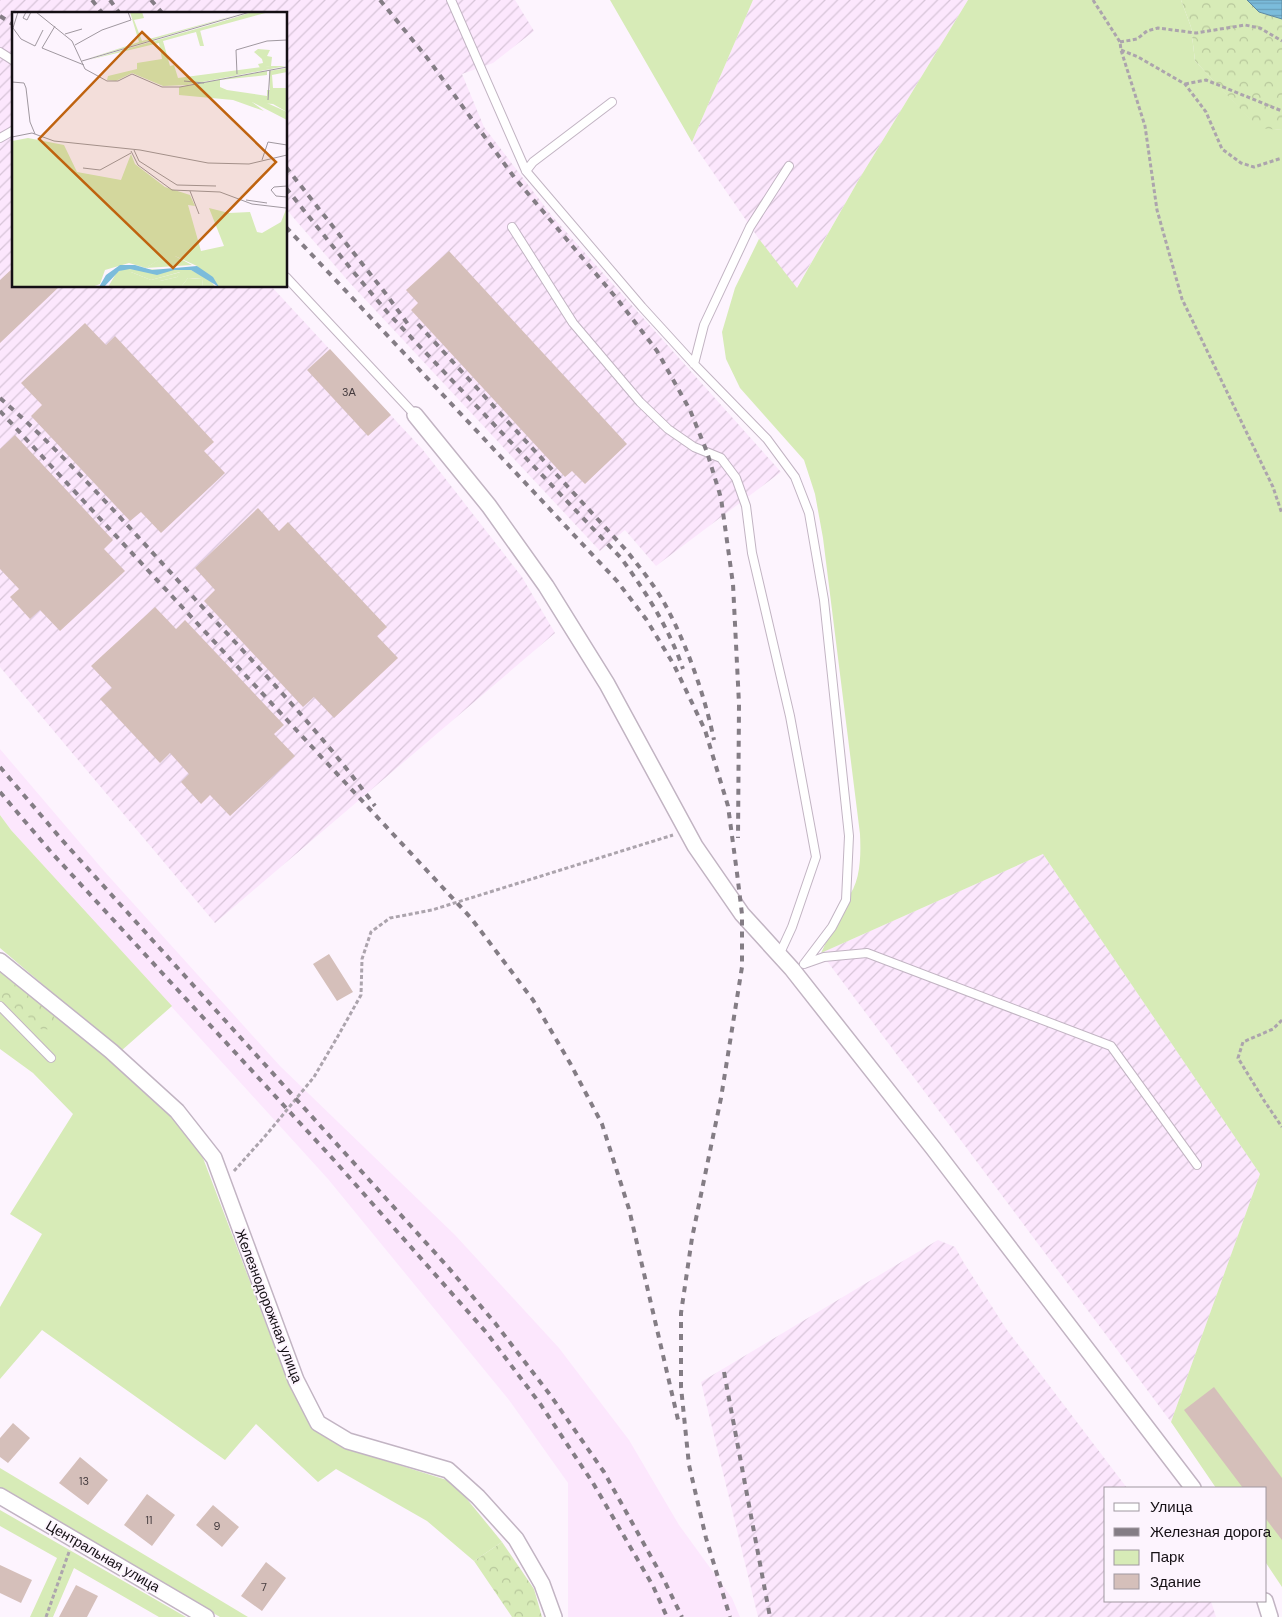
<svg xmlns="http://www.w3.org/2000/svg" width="1282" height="1617" viewBox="0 0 1282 1617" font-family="'DM Sans',sans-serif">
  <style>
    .built { fill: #fce7fd }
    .industrial { fill: url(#industrial-furrows) }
    .green { fill: #d7ebb7 }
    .forest { fill: url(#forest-crowns) }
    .water { fill: url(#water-rules); stroke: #5c889f }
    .building { fill: #d5bfba }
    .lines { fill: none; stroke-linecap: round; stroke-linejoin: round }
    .service-casing { stroke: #c2b4c3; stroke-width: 10 }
    .minor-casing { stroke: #c2b4c3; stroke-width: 18 }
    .path { stroke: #aca4ad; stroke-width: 3; stroke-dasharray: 4 2.5; stroke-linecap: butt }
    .service { stroke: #fff; stroke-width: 8 }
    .minor { stroke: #fff; stroke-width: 15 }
    .rail { stroke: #847d85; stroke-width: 4; stroke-dasharray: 6 6; stroke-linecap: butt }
    .labels { text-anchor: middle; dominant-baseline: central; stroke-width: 4; stroke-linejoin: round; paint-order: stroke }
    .number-label { font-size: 11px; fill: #443b3e }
    .street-label { font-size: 14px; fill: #140f14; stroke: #fdf4fe }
    .inset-road { fill: none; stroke: #a098a0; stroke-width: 1 }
    .view { fill: #bf630f; fill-opacity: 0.15; stroke: #bf630f; stroke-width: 2.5 }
    .inset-edge { fill: none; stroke: #140f14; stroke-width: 2.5 }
  </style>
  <defs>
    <pattern id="industrial-furrows" width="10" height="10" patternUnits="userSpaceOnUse" patternTransform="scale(1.25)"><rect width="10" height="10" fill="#fce7fd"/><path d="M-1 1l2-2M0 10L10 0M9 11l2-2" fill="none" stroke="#d7c5d8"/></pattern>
    <pattern id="forest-crowns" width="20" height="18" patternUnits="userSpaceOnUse" patternTransform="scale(1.25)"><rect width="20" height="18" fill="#d7ebb7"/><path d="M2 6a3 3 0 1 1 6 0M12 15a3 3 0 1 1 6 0" fill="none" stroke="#b8c89c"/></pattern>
    <pattern id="water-rules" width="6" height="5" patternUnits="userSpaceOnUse" patternTransform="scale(1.25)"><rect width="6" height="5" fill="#7bbcdb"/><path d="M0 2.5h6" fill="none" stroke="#69a0bb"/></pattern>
  </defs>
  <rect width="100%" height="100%" fill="#fdf4fe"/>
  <path class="built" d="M0 749 104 871 280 1066 455 1235 559 1348 629 1440 679 1525 732 1598 740 1617H568V1483L509 1400 328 1179 11 830 0 815Z"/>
  <path class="industrial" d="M0 0H515L534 31 493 63 462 74 484 127 552 216 781 472 656 566 625 530 600 551 349 282 286 209V14H14V286H271L423 450 522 577 555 633 215 923 0 667Z
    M753 0H968L858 181 796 289 759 239 692 142Z
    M1043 854 1260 1174 1171 1422 821 953Z
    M938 1240 955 1247 964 1263 1007 1330 1127 1488H1106V1601H1211L1216 1617H758L701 1382Z"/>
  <path class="green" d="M610 0H753L692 142Z
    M968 0H1181L1191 27 1195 61 1258 127 1282 130V1587L1266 1563V1488H1216L1171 1422 1260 1174 1043 854 821 953 846 900C861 883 861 856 860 834L823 538 815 494 804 460 740 388 726 359 722 332 735 288 759 239 797 288 858 181Z
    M0 815 11 830 172 1006 121 1051 0 948Z
    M0 968 170 1110 185 1128 203 1158 290 1387 315 1427 348 1449 453 1482 502 1542 474 1561 427 1521 336 1469 318 1482 256 1424 225 1460 42 1330 0 1379V1307L42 1234 10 1214 73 1114 33 1073 0 1049Z
    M0 1468 248 1617H220L0 1488Z
    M0 1510 186 1617H159L74 1568 53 1617H30L57 1558 0 1526Z"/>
  <path class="forest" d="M1181 0H1247L1259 12 1282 19V130L1258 128 1195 61 1191 27Z
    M5 974 23 994 30 996 51 1009 58 1028 42 1030 31 1019 3 1000 0 996V978Z
    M502 1542 534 1589 542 1617H512L474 1561Z"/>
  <path class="water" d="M1247 0H1282V19L1259 12Z"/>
  <path class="building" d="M449 251 627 444 585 484 572 471 565 477 411 310 418 303 406 290Z
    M14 267V286H60L0 343V280Z
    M85 323 106 345 115 336 214 442 204 451 225 473 161 533 141 512 130 521 31 416 42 405 21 383Z
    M330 349 391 415 368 436 307 370Z
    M15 435 113 540 104 549 125 571 60 631 40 610 30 619 10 597 19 589 0 569V449Z
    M258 508 279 531 288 522 387 627 377 636 398 658 334 718 314 697 303 707 204 601 215 590 195 568Z
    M155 607 176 629 185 620 284 725 274 734 295 756 230 816 210 795 201 804 181 782 189 774 170 753 160 763 100 699 112 688 91 666Z
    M329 954 353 992 337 1001 313 964Z
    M1214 1387 1282 1478V1540L1266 1519V1488H1243L1184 1410Z
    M13 1423 30 1438 8 1463 0 1457V1438Z
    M80 1457 108 1480 88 1505 59 1483Z
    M147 1494 175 1515 152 1546 124 1525Z
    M213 1505 239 1527 222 1547 196 1525Z
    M266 1562 286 1578 262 1611 241 1596Z
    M0 1565 32 1580 21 1603 0 1593Z
    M76 1585 98 1596 87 1617H59Z"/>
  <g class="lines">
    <defs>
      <path id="service" d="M451 0 526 171 642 307 694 364 767 439 795 477 809 513 824 600 849 836 846 900 832 927 804 964
        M0 52 14 61
        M0 138 14 130
        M526 171 533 162 612 102
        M512 227 573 323 640 402 668 429 694 447 721 458 736 478 746 506 752 553 790 716 816 857 792 927 780 953
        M286 277 415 415
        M694 364 704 325 750 227 789 166
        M804 964 824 957 867 953 1111 1046 1197 1165
        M0 1006 51 1058"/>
      <path id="minor" d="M415 415 489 506 546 586 607 684 695 846 742 914 792 969 933 1148 1193 1488
        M0 961 111 1051 177 1111 214 1158 296 1380 318 1423 348 1441 448 1470 478 1497 516 1539 542 1584 554 1617
        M0 1496 206 1617
        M1265 1601 1270 1617"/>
    </defs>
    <use href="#service" class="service-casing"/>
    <use href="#minor" class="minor-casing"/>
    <path class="path" d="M1093 0 1120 42 1121 50 1145 126 1157 210 1182 299 1273 487 1282 514
      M1120 42 1137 39 1147 31 1158 28 1196 33 1245 25 1260 28 1282 41
      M1121 50 1138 57 1185 84 1206 112 1222 149 1241 163 1254 167 1282 158
      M1185 84 1206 80 1282 111
      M1282 1020 1273 1029 1243 1042 1238 1058 1265 1102 1282 1127
      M234 1171 267 1134 314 1077 338 1036 361 995 362 959 371 932 390 918 432 910 673 835
      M46 1617 69 1552"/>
    <use href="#service" class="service"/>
    <use href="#minor" class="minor"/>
    <path class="rail" d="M92 0 103 14
      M110 0 120 14
      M151 0 163 14
      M380 0 428 59 514 177 618 300 657 351 690 410 707 452 721 498 733 584 739 704 738 838
      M0 16 14 25
      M286 167 386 294 410 327
      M286 188 351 269 388 313 621 558C646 592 669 628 683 669
      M286 227 617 581 646 619 674 665 705 730 728 806 737 873 742 914V967L721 1098 692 1238 681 1313V1387L689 1465 706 1538 730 1617
      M418 324 626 550C641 569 657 588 668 610 688 648 705 697 714 740
      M0 398C70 459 132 531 195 599 257 666 321 732 375 806
      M0 411 471 918 533 1000 570 1063 602 1124 629 1209 679 1424
      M0 767 62 840 447 1266 495 1323 551 1396 604 1472 664 1580 682 1617
      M0 792 51 852 333 1159 486 1332 541 1405 593 1483 653 1586 667 1617
      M724 1372 770 1617"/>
  </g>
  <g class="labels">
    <g class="number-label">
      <text x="349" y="392">3А</text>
      <text x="84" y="1481">13</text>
      <text x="149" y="1520">11</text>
      <text x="217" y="1526">9</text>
      <text x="264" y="1587">7</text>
    </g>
    <g class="street-label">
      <text transform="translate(269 1306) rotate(69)">Железнодорожная улица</text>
      <text transform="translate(103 1556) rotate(30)">Центральная улица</text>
    </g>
  </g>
  <g transform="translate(12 12)">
    <rect width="275" height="275" fill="#fdf4fe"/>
    <path d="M118 0H130L132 6 122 8 130 29 235 0 75 47 127 30ZM243 0H257L151 29 158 54 162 53 166 66 258 54H274L175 73 151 74 120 61 104 69 95 68 96 64 125 57V51L150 47 147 31 76 48ZM275 56V60L260 63 261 76H275V100L261 92 240 90 252 99 221 88 167 83V75L255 59V63L208 68V75L215 78 255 84V78H258L257 59ZM16 126 52 133 65 160 109 168 119 142 123 152 153 175 178 183 183 194 176 193 189 239 212 234 197 196 217 201 238 200 245 220 250 221 269 210 275 195V275H207L185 254 163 244H153L134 256 117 251 93 258 88 272 80 275H0V129ZM105 260H119L139 268 169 260 165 265 148 269 144 275H96ZM176 266 190 267 191 275H169Z" fill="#d7ebb7"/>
    <path d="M240 0H254L188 18 192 34H188L184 20 176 21ZM246 37 258 38 255 44 260 45 259 54 248 56 246 52 251 51 250 47 242 40ZM244 86 275 100V108L240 90ZM152 244H163L180 253 134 256ZM111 257 179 258 198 267 203 275H191L190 267 181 266H176L169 275H144V270L165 265 168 260 139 268 119 260H105Z" fill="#d7ebb7"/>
    <path d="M108 253H123L140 258 185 254 201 265 207 275 179 258H162L145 263 118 257 107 259 92 275H87L94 263Z" fill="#7bbcdb"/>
    <path class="inset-road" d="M6 0 1 16 9 27 23 34 31 18M14 0 11 6 15 8 19 0M24 0 60 29 73 57 95 69H106L120 62 150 75H168L275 55M43 14 30 36 72 53M53 22 70 17M63 33 90 18 119 8 116 0M70 49 238 0M225 62 224 38 255 29 275 28M172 69 192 71M0 70 12 71 14 76 18 110 23 122M256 88 258 58M0 125 20 121 42 129 128 138 196 151 237 152 275 143M122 138 127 149 165 173 204 174M119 139 126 153 160 178 208 180 240 192 274 196M250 148 256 130 275 133M71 156 88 158 119 141M275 174 262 175 259 178 264 184 275 185M178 179 187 202M234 188 255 191"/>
    <path class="view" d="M130 20 264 150 161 256 27 127Z"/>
    <rect width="275" height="275" class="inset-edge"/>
  </g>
  <rect x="1104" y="1487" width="162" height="115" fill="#fdf4fe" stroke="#a098a0"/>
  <rect x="1114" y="1503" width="25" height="8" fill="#ffffff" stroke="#a098a0"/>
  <text x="1150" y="1512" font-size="15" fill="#140f14">Улица</text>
  <rect x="1114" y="1528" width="25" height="8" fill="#847d85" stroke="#a098a0"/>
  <text x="1150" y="1537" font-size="15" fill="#140f14">Железная дорога</text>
  <rect x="1114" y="1550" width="25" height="15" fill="#d7ebb7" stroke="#a098a0"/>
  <text x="1150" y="1562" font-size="15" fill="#140f14">Парк</text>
  <rect x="1114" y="1574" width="25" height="15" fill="#d5bfba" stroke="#a098a0"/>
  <text x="1150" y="1587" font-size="15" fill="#140f14">Здание</text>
</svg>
